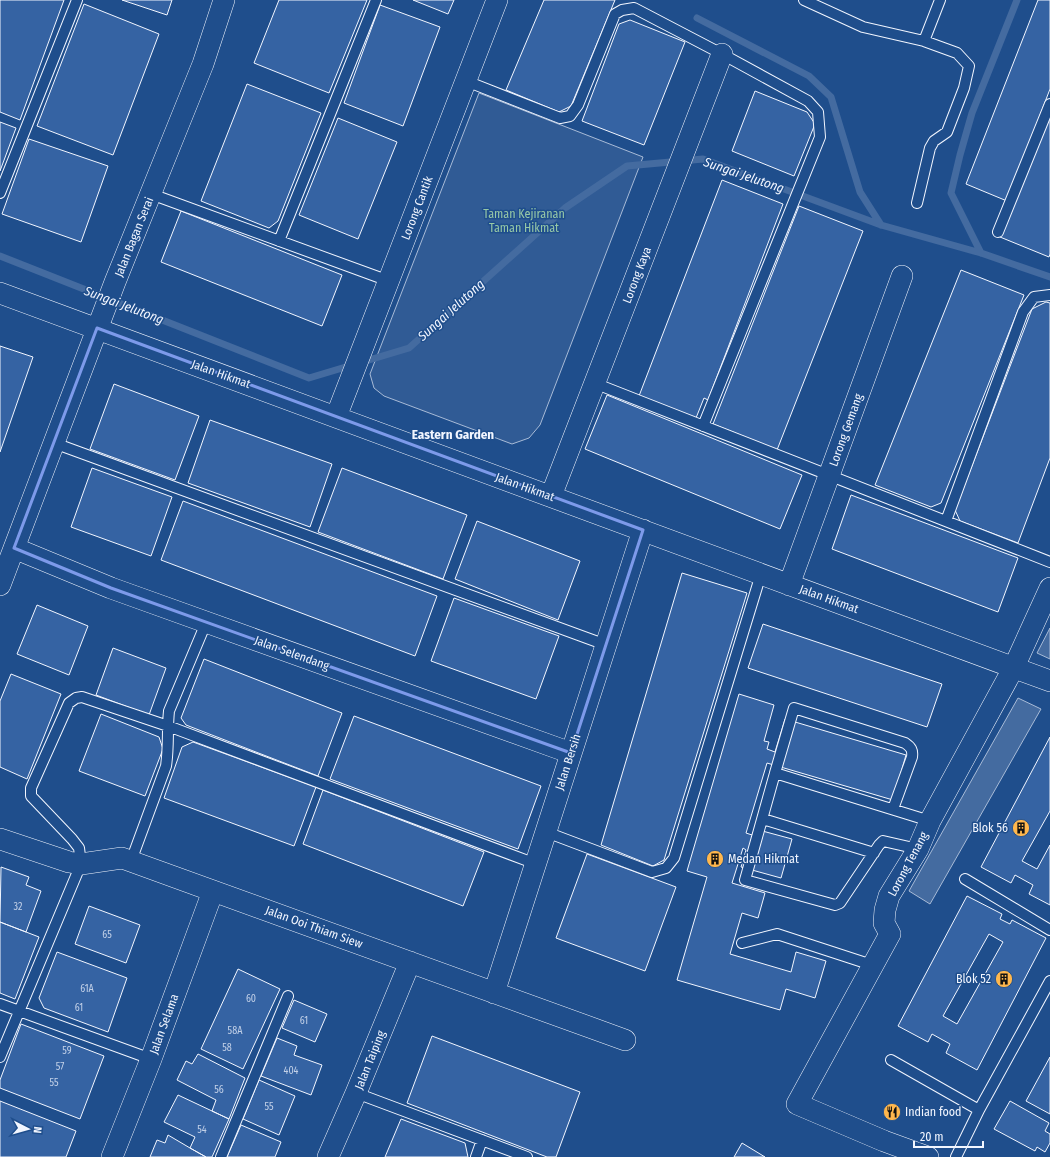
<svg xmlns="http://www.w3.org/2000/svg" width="1050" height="1157" viewBox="0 0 1050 1157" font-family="'Fira Sans Condensed',sans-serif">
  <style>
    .green { fill: #305b95; stroke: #a8bbd7 }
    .water { fill: #446ba0; stroke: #a8bbd7 }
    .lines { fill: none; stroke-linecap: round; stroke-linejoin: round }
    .stream { stroke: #446ba0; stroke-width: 7 }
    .building { fill: #3563a3; stroke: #f2f6ff; fill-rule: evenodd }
    .lane-casing { stroke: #f2f6ff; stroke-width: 12 }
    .street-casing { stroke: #f2f6ff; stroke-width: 22 }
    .lane { stroke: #1f4e8c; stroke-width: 10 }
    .street { stroke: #1f4e8c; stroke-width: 21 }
    .marked { fill: none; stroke: #7d9aea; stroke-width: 3; stroke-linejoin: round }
    .labels { text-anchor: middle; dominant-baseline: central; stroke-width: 3; stroke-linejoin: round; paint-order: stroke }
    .number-label { font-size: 10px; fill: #c3d1e8 }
    .street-label { font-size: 12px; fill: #f2f6ff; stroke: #1f4e8c }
    .park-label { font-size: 12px; fill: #97c8a6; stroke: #1f4e8c }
    .poi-label { font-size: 12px; fill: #f2f6ff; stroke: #1f4e8c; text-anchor: end }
    .water-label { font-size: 13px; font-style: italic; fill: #f2f6ff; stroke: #1f4e8c }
    .neighbourhood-label { font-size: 13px; font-weight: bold; fill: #f2f6ff; stroke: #1f4e8c }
  </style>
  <rect width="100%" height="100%" fill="#1f4e8c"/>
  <path class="green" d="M479 93 643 157 540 425 529 438 512 444 384 396 374 388 370 374Z"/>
  <path class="water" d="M1050 628V659L1037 653Z
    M1018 698 1041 709 930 904 909 891Z"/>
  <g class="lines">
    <path class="stream" d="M697 18 809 76 831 97 860 192 881 225
      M981 253 951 193 960 155 972 113 1017 0
      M0 256 309 378 409 348 565 208 627 166 703 159 881 225 981 253 1050 277"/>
  </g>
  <path class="building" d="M0 0H64L20 120 0 112Z
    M122 0H172L167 15Z
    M279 0H367L329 93 254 63Z
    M413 0H454L448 14Z
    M544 0H615L571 106 559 112 506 90Z
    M1038 0H1050V89L1007 201 966 184Z
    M84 4 159 34 113 155 37 126Z
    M380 5 440 27 403 126 344 103Z
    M630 20 685 42 644 145 582 121 619 24Z
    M247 84 321 113 278 221 269 228 201 201Z
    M755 91 807 112 815 124 794 176 732 151Z
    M1050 115V254L1049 257 1000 237Z
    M338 118 397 142 358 239 299 215Z
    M0 122 16 128 0 171Z
    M29 139 108 166 81 242 2 214Z
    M722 180 783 204 708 400 704 398 696 418 639 396Z
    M799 206 863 231 777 450 713 424Z
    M181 211 342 275 322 326 161 262Z
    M961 270 1024 295 941 503 931 507 875 485Z
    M1046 302 1050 303V458L1018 543 960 521 955 510 1032 309Z
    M0 346 33 357 0 452Z
    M114 384 199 416 175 480 90 449Z
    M607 395 802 475 780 529 585 449Z
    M210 420 332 464 310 527 188 483Z
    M92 468 172 497 151 556 71 527Z
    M342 468 467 515 443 579 318 532Z
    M851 495 1018 558 998 612 832 549Z
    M183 501 437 596 415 656 161 560Z
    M477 521 580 561 558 620 455 579Z
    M682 573 747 593 664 860 653 866 601 845Z
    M454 598 559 636 536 699 431 661Z
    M37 605 88 626 69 675 17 654Z
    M763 624 942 684 927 727 748 668Z
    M113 648 166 668 149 715 96 695Z
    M204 659 342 713 318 776 186 725 181 718Z
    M11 674 61 694 27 779 0 767V701Z
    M739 694 774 705 764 741 769 742 767 749 775 752 785 719 906 755 893 800 767 763 746 833 752 835 755 829 792 839 781 878 741 867 746 850 743 848 732 883 765 893 758 918 742 913 730 954 791 972 796 952 826 961 815 998 786 989 780 1010 677 980 707 877 687 871Z
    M101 714 159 737 163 749 145 796 79 771Z
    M354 716 541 786 518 849 330 779Z
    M1050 737V811L1022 861 1037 869 1050 845V905L1029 894 1033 885 1015 875 1011 883 981 867Z
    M193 742 316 787 294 846 164 798 182 747Z
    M323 790 484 852 463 906 303 844Z
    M587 854 676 887 645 971 556 938Z
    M1 867 29 877 26 885 41 891 26 932 0 922Z
    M967 896 1002 914 1000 919 1010 924 1012 920 1046 938 977 1070 946 1053 950 1044 932 1034 928 1042 898 1026ZM989 934 1003 942 957 1024 943 1016Z
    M89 906 140 925 126 963 75 944Z
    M0 922 39 937 15 999 0 993Z
    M57 952 127 978 108 1032 44 1008 39 998Z
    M238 969 280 989 243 1069 201 1049Z
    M294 1000 327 1014 315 1042 282 1028Z
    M21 1024 104 1056 80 1119 0 1088V1080Z
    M432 1036 580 1092 556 1157H547L407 1103Z
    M277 1038 297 1046 294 1055 322 1065 311 1095 261 1076Z
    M198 1054 245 1078 229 1119 212 1111 216 1100 177 1080 186 1061 192 1064Z
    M1050 1057V1114L1026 1101Z
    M259 1080 295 1096 279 1135 243 1119Z
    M178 1095 229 1119 212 1157H206L190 1148 195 1137 164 1122Z
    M0 1101 76 1131 66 1157H0Z
    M1010 1101 1049 1123 1045 1131 1050 1134V1143L1045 1152 1037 1147 1035 1151 994 1129Z
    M401 1119 465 1143 468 1157H385Z
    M241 1125 281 1142 275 1157H227Z
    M168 1135 190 1148 206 1157H150L157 1140 165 1143Z
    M742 1143 765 1157H734Z"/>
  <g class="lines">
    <defs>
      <path id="lane" d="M804 0 863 27 924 41 957 53 969 66 964 88 947 132 934 141 930 148 917 203
        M924 41 940 0
        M466 81 560 118 570 116 578 105 615 14 622 10 634 8 722 54 808 101 818 112 820 137 703 426
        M0 193 77 0
        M151 194 389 281
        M998 232 1050 104
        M279 241 376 0
        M594 383 1050 562
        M54 443 606 645
        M946 521 1023 312 1034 297 1050 295
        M775 773 794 708 905 743C911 747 913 750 912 757L893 809
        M763 819 874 853
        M546 832 652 872 666 868 674 858 761 574
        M918 849 883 841 879 845 840 903 835 905 745 880 775 773 930 821
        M131 861 166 766C169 747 167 729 169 711L206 623
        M965 879 1050 930
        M742 943 777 934 872 965
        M0 1004 151 1059
        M0 1057 81 864 79 848 72 839 31 796V788L69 703 76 698 82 697 168 726 536 864
        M891 1060 979 1110
        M356 1093 527 1157
        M221 1157 288 996
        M476 1157 482 1140
        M956 1157 979 1110 1050 981"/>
      <path id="street" d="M0 293 1050 681
        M336 417 497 0
        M551 496 722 54
        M14 548 111 588 571 753
        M0 585 115 282 203 64 224 0
        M789 585 902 276
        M0 839 69 862 81 864 122 858 625 1040
        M494 993 643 530
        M112 1157 151 1059 213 891
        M328 1157 356 1093 410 962
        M928 1157 884 1141 797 1104 890 934 884 923 885 910 889 896 918 849 930 821 1014 667 1050 588"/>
    </defs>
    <use href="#lane" class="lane-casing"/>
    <use href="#street" class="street-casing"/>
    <use href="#lane" class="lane"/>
    <use href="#street" class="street"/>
  </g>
  <path class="marked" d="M97 328 643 530 571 753 111 588 14 548Z"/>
  <defs>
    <symbol id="building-disc" viewBox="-11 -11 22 22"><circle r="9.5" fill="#ffb74d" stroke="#1f4e8c"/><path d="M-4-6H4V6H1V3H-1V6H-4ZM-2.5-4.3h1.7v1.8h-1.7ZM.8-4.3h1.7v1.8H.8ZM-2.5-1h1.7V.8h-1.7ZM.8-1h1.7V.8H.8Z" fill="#111"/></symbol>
    <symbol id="restaurant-disc" viewBox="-11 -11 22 22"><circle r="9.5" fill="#ffb74d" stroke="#1f4e8c"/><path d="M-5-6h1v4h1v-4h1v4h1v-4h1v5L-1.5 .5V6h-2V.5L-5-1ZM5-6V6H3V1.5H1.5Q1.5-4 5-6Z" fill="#111"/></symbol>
  </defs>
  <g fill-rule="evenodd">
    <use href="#building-disc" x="1011" y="818" width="20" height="20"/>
    <use href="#building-disc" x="705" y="849" width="20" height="20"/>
    <use href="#building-disc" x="994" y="969" width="20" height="20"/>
    <use href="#restaurant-disc" x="882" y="1102" width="20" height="20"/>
  </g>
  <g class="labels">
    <g class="number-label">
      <text x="18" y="907">32</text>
      <text x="107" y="935">65</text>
      <text x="87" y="989">61A</text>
      <text x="251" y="999">60</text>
      <text x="79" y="1008">61</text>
      <text x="304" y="1021">61</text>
      <text x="235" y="1031">58A</text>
      <text x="227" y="1048">58</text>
      <text x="67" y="1051">59</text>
      <text x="60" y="1067">57</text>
      <text x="291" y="1071">404</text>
      <text x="54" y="1083">55</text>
      <text x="219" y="1090">56</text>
      <text x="269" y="1107">55</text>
      <text x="202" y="1130">54</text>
    </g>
    <g class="street-label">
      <text transform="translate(417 208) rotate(-69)">Lorong Cantik</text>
      <text transform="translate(134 237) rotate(-68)">Jalan Bagan Serai</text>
      <text transform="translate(637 275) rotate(-69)">Lorong Kaya</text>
      <text transform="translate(221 374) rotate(20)">Jalan Hikmat</text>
      <text transform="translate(846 430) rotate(-70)">Lorong Gemang</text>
      <text transform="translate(525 487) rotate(20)">Jalan Hikmat</text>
      <text transform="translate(829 599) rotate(20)">Jalan Hikmat</text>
      <text transform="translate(292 653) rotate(20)">Jalan Selendang</text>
      <text transform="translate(568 762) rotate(-72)">Jalan Bersih</text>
      <text transform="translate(908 864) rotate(-62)">Lorong Tenang</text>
      <text transform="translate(314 927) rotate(20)">Jalan Ooi Thiam Siew</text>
      <text transform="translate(164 1024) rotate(-70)">Jalan Selama</text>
      <text transform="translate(370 1060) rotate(-68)">Jalan Taiping</text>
    </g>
    <g class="park-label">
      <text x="524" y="214">Taman Kejiranan<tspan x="524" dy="14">Taman Hikmat</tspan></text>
    </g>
    <g class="poi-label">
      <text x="1008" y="828">Blok 56</text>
      <text x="728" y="859" text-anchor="start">Medan Hikmat</text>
      <text x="991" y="979">Blok 52</text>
      <text x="905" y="1112" text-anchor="start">Indian food</text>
    </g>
    <g class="water-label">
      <text transform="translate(744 175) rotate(19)">Sungai Jelutong</text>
      <text transform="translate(124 305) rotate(21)">Sungai Jelutong</text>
      <text transform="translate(451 310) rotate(-42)">Sungai Jelutong</text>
    </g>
    <g class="neighbourhood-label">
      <text x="453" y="434">Eastern Garden</text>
    </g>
  </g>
  <g transform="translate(28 1129) rotate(96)" stroke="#1f4e8c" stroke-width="3" paint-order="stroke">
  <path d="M0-3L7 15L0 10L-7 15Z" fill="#f2f6ff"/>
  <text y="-6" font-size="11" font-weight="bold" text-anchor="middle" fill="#f2f6ff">N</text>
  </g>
  <path d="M914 1141v6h69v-6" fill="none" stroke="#f2f6ff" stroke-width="2"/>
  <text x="920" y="1141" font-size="12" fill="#f2f6ff" stroke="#1f4e8c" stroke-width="3" paint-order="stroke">20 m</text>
</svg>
